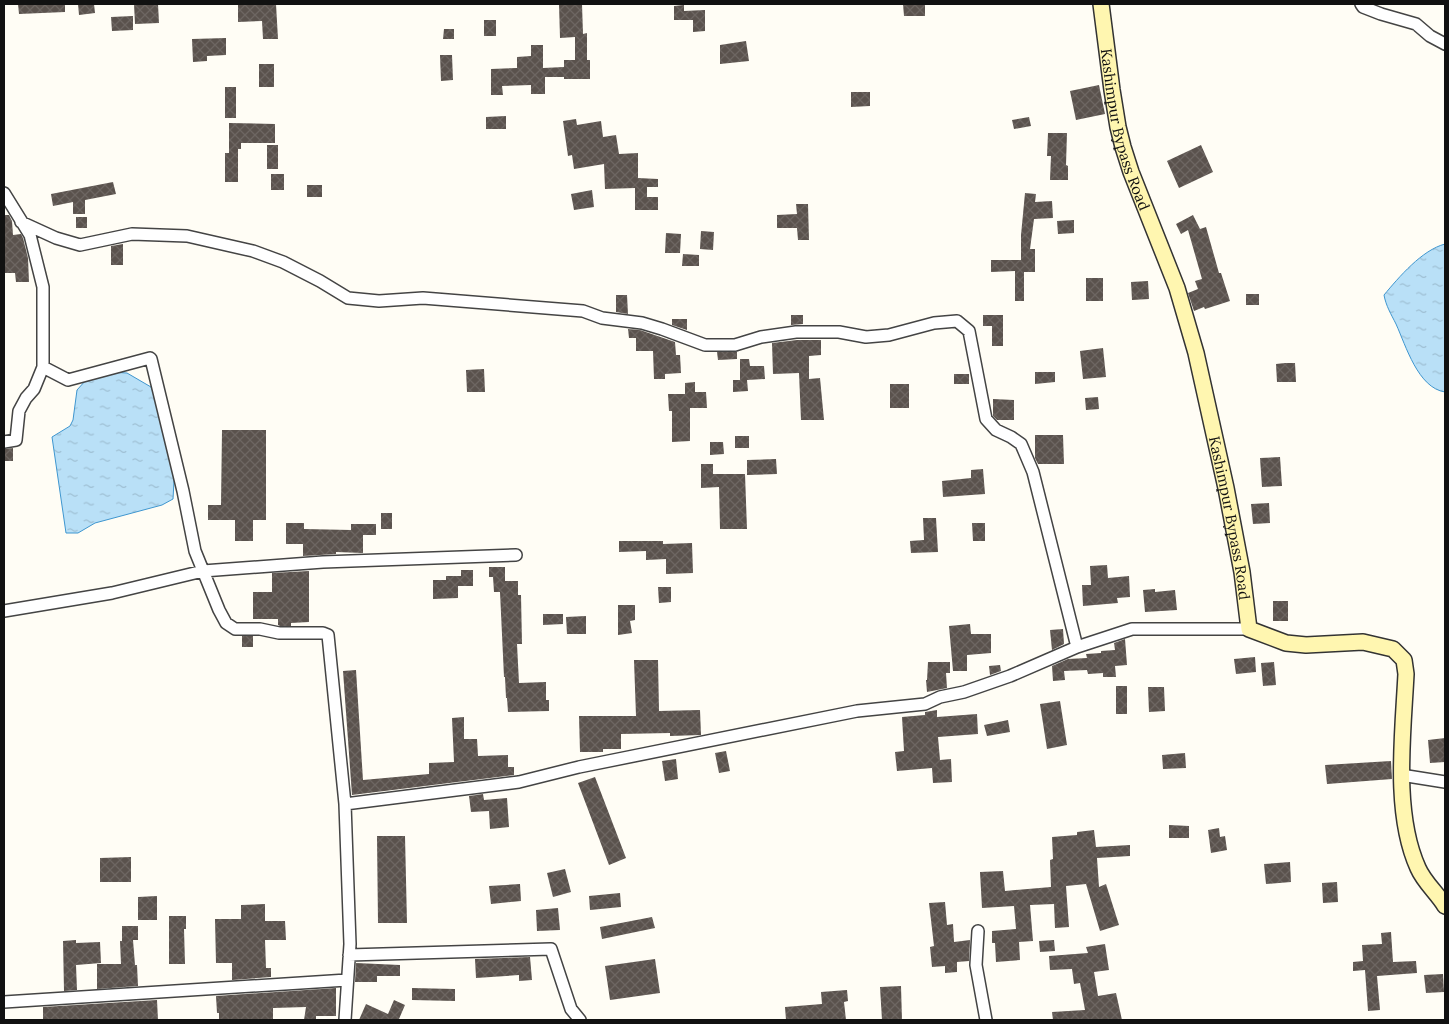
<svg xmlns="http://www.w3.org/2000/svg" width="1449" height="1024" viewBox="0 0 1449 1024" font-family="Lora,serif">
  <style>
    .water { fill: url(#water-ripples); stroke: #3f96cf }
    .building { fill: url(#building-cross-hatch) }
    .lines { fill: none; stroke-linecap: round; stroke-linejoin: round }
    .street-casing { stroke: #444; stroke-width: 14 }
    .secondary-casing { stroke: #333; stroke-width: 18 }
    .street { stroke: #fff; stroke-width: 11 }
    .secondary { stroke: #fff6b0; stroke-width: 15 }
    .labels { text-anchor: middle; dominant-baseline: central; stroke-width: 5; stroke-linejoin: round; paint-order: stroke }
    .street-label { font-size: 15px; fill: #111; stroke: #fff }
  </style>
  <defs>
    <pattern id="water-ripples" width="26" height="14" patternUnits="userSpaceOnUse" patternTransform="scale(1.25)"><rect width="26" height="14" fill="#b9e0f7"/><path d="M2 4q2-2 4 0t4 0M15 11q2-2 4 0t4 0" fill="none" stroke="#9ebfd3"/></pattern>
    <pattern id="building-cross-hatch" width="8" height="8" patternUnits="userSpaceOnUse" patternTransform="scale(1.25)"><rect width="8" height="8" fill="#5a524d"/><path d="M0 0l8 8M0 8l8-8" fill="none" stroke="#6d6662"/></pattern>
  </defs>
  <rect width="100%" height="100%" fill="#fffdf5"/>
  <path class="water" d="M1445 244V392C1418 388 1406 346 1396 324 1391 314 1386 306 1384 295 1399 277 1422 250 1445 244Z
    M110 372 127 373 151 387 160 407 170 453 174 481 173 499 162 505 95 523 78 533H66L52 437 70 426 73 420 77 390 86 380Z"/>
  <path class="building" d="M18 4H65V12L19 14Z
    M78 4H94L95 13 79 15Z
    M134 4H158L159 23 135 24Z
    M238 4H276L278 39H263L262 21 238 22Z
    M559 4H582L583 34 587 33V60H590V79H564V77H545V94H531V85L502 86 503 95H491V69L517 68V57L531 56V45H543V68L564 67V60H575V37L560 38Z
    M903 4H925V16H904Z
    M684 5V11L705 10V31L693 32V20H674V6Z
    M133 16V30L112 31 111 17Z
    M484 20H496V36H484Z
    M444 29H454V39H443Z
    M226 38V55L207 56V61L193 62 192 39Z
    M746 41 749 61 720 64V45Z
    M440 55H452L453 80 441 81Z
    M259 64H274V87H259Z
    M1099 85 1105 114 1076 120 1070 91Z
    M225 87H236V118H225Z
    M851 92H870V106L851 107Z
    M506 116V129H486V117Z
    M1029 117 1031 126 1014 129 1012 120Z
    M576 119 577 125 601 121 603 137 616 135 619 154 638 153V178L658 179V187H647V197H658V210H635V188L605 189 604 164 574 169 572 155 568 156 563 121Z
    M229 123 275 124V143H241V149H238V182H225V153H229Z
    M1048 133H1067L1066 165 1068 166V180H1050L1051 156H1047Z
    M267 145H278V169H267Z
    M1201 145 1213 172 1179 188 1167 161Z
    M271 174H284V190H271Z
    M113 182 116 194 85 200V214H73V202L53 206 51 194Z
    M307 185H322V197H307Z
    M592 190 594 207 574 210 571 194Z
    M1025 193 1036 194 1035 202 1052 201 1053 218 1034 219 1030 249H1035V272H1024V301H1015V271L991 272V260H1021V235Z
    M796 204H808L809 240H798L797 228H777V215L797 214Z
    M4 215H9L12 221 13 235 21 234 23 238 28 258 29 282H16L15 273H4Z
    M1193 215 1200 229 1206 227 1219 273H1221L1230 301 1205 309 1204 307 1194 311 1188 293 1198 289 1195 281 1202 279 1188 230 1181 234 1176 224Z
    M76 217H87V228H76Z
    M1074 220V233L1058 234 1057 221Z
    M701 231 714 232 713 250 700 249Z
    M666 233 681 234 680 253H665Z
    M123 244V265H111V246Z
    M683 254 699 255V266H682Z
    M1086 278H1103V301H1086Z
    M1148 281 1149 299 1132 300 1131 282Z
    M1246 294H1259V305H1246Z
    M616 295H627L628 314 616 312Z
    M791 315H803V324L791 325Z
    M983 315H1003V346H992V326H983Z
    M672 319H687V330L672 325Z
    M628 329 640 330 675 342 676 355H680L681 373 665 374V379H654L653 351H636V338H629Z
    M797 340H821V355L809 356V379L820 378 824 420H801L799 373 773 374 772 343Z
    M1103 348 1106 377 1083 379 1080 351Z
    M717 352H737V359L718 360Z
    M740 359H749L750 366H764L765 379 747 380 748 391 733 392V380H740Z
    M1285 363H1295L1296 382H1277L1276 364Z
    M484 369 485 392H467L466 370Z
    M1035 372H1055V382L1035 384Z
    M954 374H969V384H954Z
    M695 382V392H706L707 408H690V441L672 442V411H669L668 394H685V383Z
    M890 384H909V408H890Z
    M1098 397 1099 409 1086 410 1085 398Z
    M993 399 1014 400V420H997L993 416Z
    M222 430H266V520H253V541H235V520H208V505H221Z
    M1035 435H1063L1064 464H1038L1035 458Z
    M735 436H749V448H735Z
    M710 442H723L724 454 710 455Z
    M13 448V461H4V449Z
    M1280 457 1282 486 1262 487 1260 458Z
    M776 459 777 474 747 475V460Z
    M701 464H713V474H745L747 529H720L719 487 701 488Z
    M983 469 985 494 943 497 942 481 971 478V470Z
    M1269 503 1270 523 1253 524 1251 504Z
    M381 513H392V529H381Z
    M923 518H936L938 552 911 553 910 541 924 540Z
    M286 523H304V529L351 530V524H376V535H363V553L336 552V554L303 556V544H286Z
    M972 523H985V541H973Z
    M619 541H663V544L692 543 693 573 666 574V559L646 560V551L619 552Z
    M1107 565 1108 578 1129 576 1130 597 1117 598 1118 603 1083 606 1082 585H1091L1090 566Z
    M489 567H505V581H518V595H521L522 644H517L519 683 546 682V700H549V711L508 712 507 698H506L505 677H504L500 592H494L493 577H489Z
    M461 570H473V586H458V598L433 599V580H446V576H461Z
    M309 571V622L291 623V626H280L278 625V619H253V592H272V573Z
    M658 587H671V602L659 603Z
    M1155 589V592L1175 590 1177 610 1145 612 1143 590Z
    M1273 601H1288V621H1273Z
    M618 605H635V620L630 621 632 633 618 635Z
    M543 614H563V624L543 625Z
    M586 616V634H567L566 617Z
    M970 624 971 634H991V653L967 655V671H953L949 626Z
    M1063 629 1064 644 1052 650 1050 630Z
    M242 636H253V647H242Z
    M1125 639 1127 665 1115 666 1116 677H1103V673L1088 674 1087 670 1064 671 1065 680 1053 681 1052 666 1068 659 1087 658 1086 654 1101 653V651L1115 650 1114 643Z
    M1255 657 1256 672 1236 674 1234 659Z
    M634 660H658L659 711 700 710 701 735 670 736V733L621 734V749H603V752H580L579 716H636Z
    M928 662H950V673H946L947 688 927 692 926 680H927Z
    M1274 662 1276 685 1263 686 1261 663Z
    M1000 665 1001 671 990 675 989 666Z
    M356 670 363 780 429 774V763L454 762 452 718 464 717V739H477L478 756 508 755V767H514V775L352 795 343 671Z
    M1116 686H1127V714H1116Z
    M1148 687H1164L1165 711 1149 712Z
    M1060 701 1067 745 1047 749 1040 704Z
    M937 710V717L977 714 978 734 938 737 940 760 951 759 952 782 933 783 932 768 897 771 895 752 904 751 902 717 925 715V712Z
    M1008 720 1010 732 987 736 984 725Z
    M1445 738V762L1430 763 1428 740Z
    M726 751 730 771 719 773 715 753Z
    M1185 753 1186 768 1163 769 1162 755Z
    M676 759 678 779 665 781 662 761Z
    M1391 761 1392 779 1327 784 1325 765Z
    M595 777 626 858 609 865 578 783Z
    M483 794 484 800 507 798 509 827 490 829 489 811 471 812 469 796Z
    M1169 825 1189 826V838H1169Z
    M1219 828 1220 837 1225 836 1227 850 1211 853 1208 830Z
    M1094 830 1096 847 1130 845V856L1097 858 1099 887 1106 884 1119 925 1100 931 1086 884 1066 886 1069 927 1055 928 1054 904 1030 905 1033 941 1019 942 1020 960 996 962 995 943H992V931L1016 929 1014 906 982 908 980 872 1003 871 1005 891 1051 887 1050 860 1053 859 1052 837 1077 835V832Z
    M377 836H405L407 923H378Z
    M131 857V882H100V858Z
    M1290 862 1291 882 1266 884 1264 864Z
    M565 869 571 892 553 897 547 873Z
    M1337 882 1338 902 1323 903 1322 883Z
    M520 884 521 901 491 904 489 886Z
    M620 893 621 907 590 910 589 896Z
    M157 896V920H138V897Z
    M945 902 947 925 953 924 954 942 970 940 969 961 957 962V972L945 973V966L932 967 930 947 934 946 929 903Z
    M265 904V921H285L286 940H265L266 968H271V977L232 980V963H216L215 919H241V905Z
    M558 908 560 930 537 931 536 910Z
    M169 916H186V929H184L185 964H169Z
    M652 917 655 928 602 939 600 927Z
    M122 926H138V940H133L135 965H137L138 986 97 989V964H121L120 941H122Z
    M1391 932 1393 962 1416 961 1417 973 1377 976 1380 1010 1368 1011 1365 970 1353 971V962L1363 961 1362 945 1382 944 1381 933Z
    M76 940V943L100 942 101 963 76 965 77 990 64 991 63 941Z
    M1054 940 1055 951 1040 952 1039 941Z
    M1105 944 1109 970 1094 972 1098 996 1116 993 1122 1020H1053L1052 1012 1085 1010 1080 983 1074 984 1072 969 1050 970 1049 956 1088 953 1086 947Z
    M530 957 532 980 519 981V975L476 978 475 959Z
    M655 959 660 993 610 1000 605 966Z
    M356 963 400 965V976H377V982H355Z
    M1443 974 1444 992 1426 993 1424 975Z
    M901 986 902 1020H882L880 987Z
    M336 988V1016H316V1020H304L306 1007 273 1008V1020H219V1013H217L216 996Z
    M412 988 455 989V1001L412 1000Z
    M847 990 848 1001 844 1002 846 1020H786L785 1007 822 1004 821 992Z
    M157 1000 158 1020H43V1007Z
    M394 1000 405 1005 399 1019 401 1020H359L366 1004 388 1014Z"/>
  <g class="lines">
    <defs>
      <path id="street" d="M1361 4 1363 7 1381 14 1416 24 1430 36 1445 44
        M4 193 30 235 43 287V367L68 380 150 358 151 359 183 491 195 551 219 610 226 623 235 629H260L279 633H323L328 635 345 804 350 944 345 1020
        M21 222 56 238 80 245 132 234 187 236 253 251 283 262 320 281 348 298 379 301 423 298 583 311 602 318 642 323 662 329 705 345H735L761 337 796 332H839L866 337 889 335 934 323 957 321 969 331 986 419 996 430 1011 437 1021 444 1033 472 1077 647
        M4 442 16 440 19 411 26 398 34 389 43 367
        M4 611 112 593 203 571 323 562 516 555
        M1401 775 1445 782
        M345 804 519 782 579 767 857 711 925 704 940 697 964 692 1010 676 1077 647 1132 629H1249
        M978 931 976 965 986 1020
        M349 955 551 949 571 1009 580 1020
        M4 1002 347 980"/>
      <g id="secondary">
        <path id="s1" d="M1101 4 1112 90 1118 127 1123 147 1131 172 1177 288 1196 353 1226 488 1242 572 1249 629 1286 643 1306 645 1363 642 1393 649 1404 660 1406 674C1403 734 1393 813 1418 868 1424 882 1437 893 1445 906"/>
      </g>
    </defs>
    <use href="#street" class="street-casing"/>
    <use href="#secondary" class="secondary-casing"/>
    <use href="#street" class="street"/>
    <use href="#secondary" class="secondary"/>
  </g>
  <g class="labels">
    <g class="street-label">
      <text stroke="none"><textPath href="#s1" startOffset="128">Kashimpur Bypass Road</textPath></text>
      <text stroke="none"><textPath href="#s1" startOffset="532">Kashimpur Bypass Road</textPath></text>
    </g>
  </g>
  <rect width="1449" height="1024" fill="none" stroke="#111111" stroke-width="10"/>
</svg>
